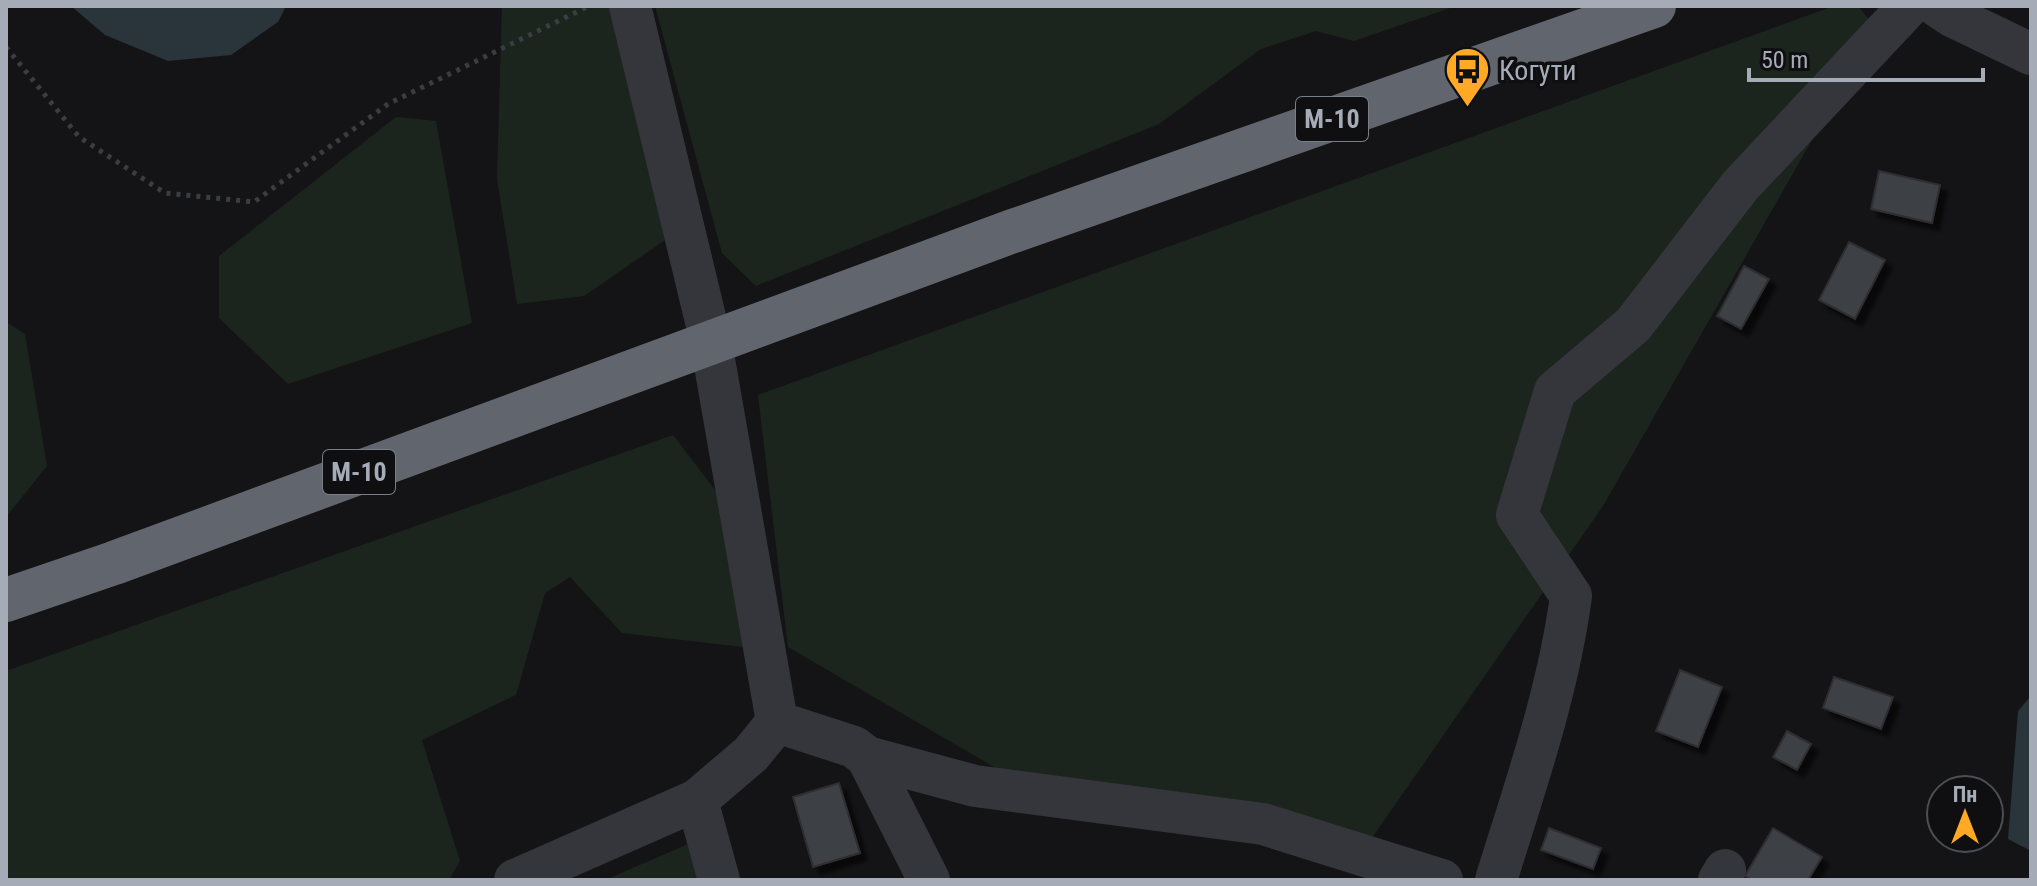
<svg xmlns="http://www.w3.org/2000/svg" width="2037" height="886" viewBox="0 0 2037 886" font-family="'Roboto Condensed',sans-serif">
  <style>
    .green { fill: #1c251d }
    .water { fill: #29343b }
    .building { fill: #3e3f44; stroke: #2e2e32; stroke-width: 2; filter: url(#shadow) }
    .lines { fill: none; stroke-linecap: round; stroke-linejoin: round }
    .path { stroke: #3b3d43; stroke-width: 5; stroke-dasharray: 4 6; stroke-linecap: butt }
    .minor { stroke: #35363c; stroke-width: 42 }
    .highway { stroke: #61656d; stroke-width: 44 }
    .labels { text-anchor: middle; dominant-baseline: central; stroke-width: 7; stroke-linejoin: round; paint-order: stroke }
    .shield { fill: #0f0f11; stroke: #787d86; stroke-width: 2 }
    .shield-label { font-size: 26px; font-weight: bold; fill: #a5acb8 }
    .poi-label { font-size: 28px; fill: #a5acb8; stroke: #0f0f11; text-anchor: start }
  </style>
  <defs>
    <filter id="shadow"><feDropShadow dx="7" dy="7" stdDeviation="2" flood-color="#0009"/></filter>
  </defs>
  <rect width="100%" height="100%" fill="#141416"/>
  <path class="green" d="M502 6H614L668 238 584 296 517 304 497 179Z
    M655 6H1456L1354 41 1316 31 1261 49 1159 124 756 286 722 253Z
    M1834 6H1858L1876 28 1603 506 1367 845 1037 792 788 647 758 395Z
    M396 117 436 121 472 323 288 384 219 318V256Z
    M6 322 25 334 47 466 6 517Z
    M673 435 725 503 751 648 622 633 570 577 545 593 516 695 422 740 460 861 449 880H6V671Z
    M716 832 727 880H605Z"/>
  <path class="water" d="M71 6H286L278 22 231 55 168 61 105 35Z
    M2030 697H2031V851L2008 839 2018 711Z"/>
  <path class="building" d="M1879 171 1940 185 1932 223 1871 209Z
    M1849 242 1885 260 1855 319 1819 300Z
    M1744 266 1769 279 1741 329 1717 316Z
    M1680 670 1722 687 1698 747 1656 731Z
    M1834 677 1893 697 1881 729 1823 708Z
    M1787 731 1811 744 1797 770 1773 757Z
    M839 783 860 853 813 867 793 797Z
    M1549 828 1601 848 1593 869 1541 850Z
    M1773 828 1822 857 1808 880H1752L1745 876Z"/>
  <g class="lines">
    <path class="path" d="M6 47 79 137 165 193 254 202 388 104 589 6"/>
    <path class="minor" d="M1937 6 1952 16 2031 54
      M777 722 854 747 867 757 975 786 1263 824 1442 880
      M867 757 929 880
      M697 800 719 880
      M515 880 697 800 751 754 777 722 711 342 630 6
      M1496 880C1525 787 1558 693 1571 596L1517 515 1555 391 1633 325 1740 186 1909 6
      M1719 880 1725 870"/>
    <path class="highway" d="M6 600 114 563 1013 231 1654 6"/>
  </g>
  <defs>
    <symbol id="bus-pin" viewBox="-11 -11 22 30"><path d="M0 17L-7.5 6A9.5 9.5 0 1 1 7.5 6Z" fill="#ffa924" stroke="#0f0f11"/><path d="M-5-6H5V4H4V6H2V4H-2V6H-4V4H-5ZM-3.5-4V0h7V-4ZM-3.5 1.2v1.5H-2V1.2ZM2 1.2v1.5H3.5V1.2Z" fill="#111"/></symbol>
  </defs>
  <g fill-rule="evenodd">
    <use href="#bus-pin" x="1442" y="44" width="51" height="69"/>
  </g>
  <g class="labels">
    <g class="shield">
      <rect x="1296" y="97" width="72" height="44" rx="6"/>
      <rect x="323" y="450" width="72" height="44" rx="6"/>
    </g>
    <g class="shield-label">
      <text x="1332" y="119">М-10</text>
      <text x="359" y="472">М-10</text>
    </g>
    <g class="poi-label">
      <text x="1499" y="70">Когути</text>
    </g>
  </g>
  <rect width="2037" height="886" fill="none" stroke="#a5acb8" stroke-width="16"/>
  <g transform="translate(1965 814)"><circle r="38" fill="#0f0f11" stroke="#4b4e54" stroke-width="2"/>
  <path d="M0-6L14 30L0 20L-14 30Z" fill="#ffa924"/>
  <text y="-12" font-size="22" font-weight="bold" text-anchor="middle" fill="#a5acb8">Пн</text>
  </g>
  <path d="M1749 68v12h234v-12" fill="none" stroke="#a5acb8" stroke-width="4"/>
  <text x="1761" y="68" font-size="24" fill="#a5acb8" stroke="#0f0f11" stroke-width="6" paint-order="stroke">50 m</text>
</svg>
